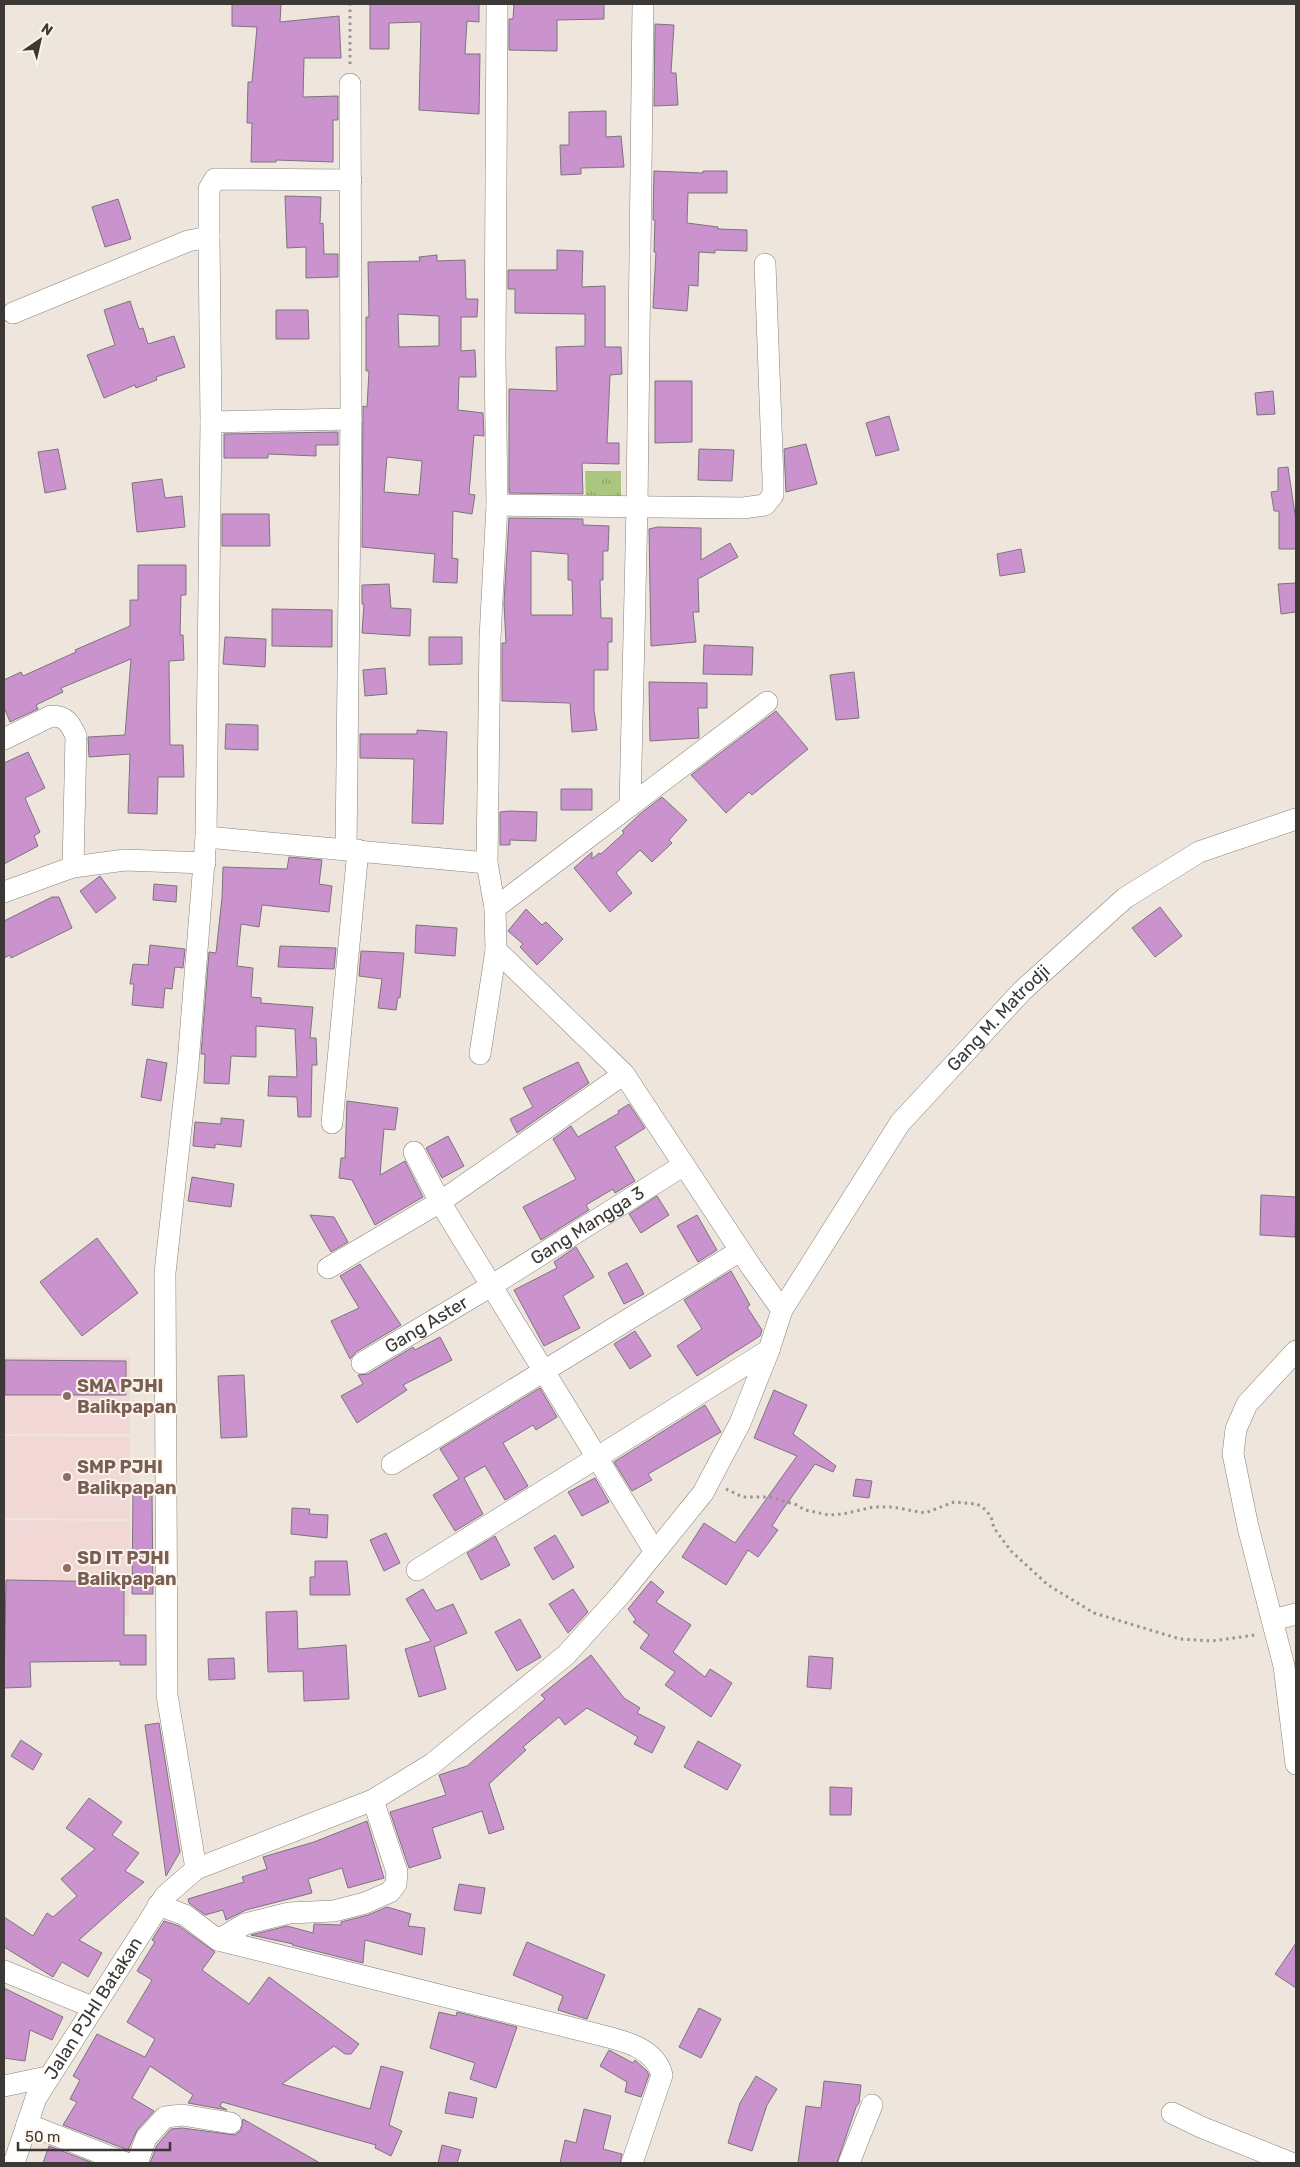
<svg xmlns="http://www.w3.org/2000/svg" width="1300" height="2167" viewBox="0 0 1300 2167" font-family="Rubik,sans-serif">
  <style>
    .education { fill: #f1d7d6 }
    .park { fill: url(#park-tufts) }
    .building { fill: #cb93cd; stroke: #7c747c; fill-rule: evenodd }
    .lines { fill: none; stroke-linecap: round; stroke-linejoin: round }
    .minor-casing { stroke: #89827a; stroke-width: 22 }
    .path { stroke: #99948e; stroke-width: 3; stroke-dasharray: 2.5 4; stroke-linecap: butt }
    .minor { stroke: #fff; stroke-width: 21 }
    .education-dot { fill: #8d6e63; stroke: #fcf4ea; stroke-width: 2 }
    .labels { text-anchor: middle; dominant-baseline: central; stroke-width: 4; stroke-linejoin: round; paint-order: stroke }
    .street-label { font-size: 18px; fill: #3b3835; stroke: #fcf4ea }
    .education-label { font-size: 18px; font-weight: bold; fill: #785e54; stroke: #fcf4ea; text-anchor: start }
  </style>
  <defs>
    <pattern id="park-tufts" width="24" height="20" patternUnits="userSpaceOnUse" patternTransform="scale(1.25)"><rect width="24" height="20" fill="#abc77f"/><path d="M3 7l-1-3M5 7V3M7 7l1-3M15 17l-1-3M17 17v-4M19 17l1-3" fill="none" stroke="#8ca369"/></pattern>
  </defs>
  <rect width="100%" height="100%" fill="#eee6dd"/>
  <path class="education" d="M4 1357H130V1434H4Z
    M4 1436 130 1437V1519L4 1518Z
    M4 1520 130 1521 129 1616 4 1614Z"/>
  <path class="park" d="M585 471H621V503H586Z"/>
  <path class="building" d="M232 4H281L280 22 339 16 341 58H304L303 97 338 96V120H333V162L276 160V162H251L252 123H247L248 82H252L257 27 232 26Z
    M370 4H479V22L467 21 465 54H480L479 114 419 110 421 22 389 23V49H370Z
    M514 4H604V19L557 20V51L509 50V19H513Z
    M655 24 674 25 671 73H676L678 105 654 106Z
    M606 111V137L621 136 624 167 581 168V174L561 175 560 145H569V112Z
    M654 171 703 173V171H727V193H688L687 223 718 227V229L747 230V251L715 250V253L699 252 698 286 689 285 687 311 653 308 656 252H654L655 220H653Z
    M285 196 321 197 320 224 323 223 324 254H338V277L306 278V247L287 248Z
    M118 199 131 239 105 247 92 207Z
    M557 250 583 251 582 287 605 286V347H621L622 374 610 375 607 443H619V464L582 463 583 494 509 493V389L557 391 556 347 585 346V314L515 313V289H508V270H557Z
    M437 255V261L465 260 466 299H478L477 317H461V351L475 350 476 377H459L458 410 483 413 484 436 474 435 469 494 475 495 472 514 453 511 452 558 458 559 457 583 433 582 435 554 362 547 363 406 367 407 369 371H366V317H369L368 262 420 261 419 257ZM398 314 439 316V346L399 347ZM387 457 422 461 419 495 384 492Z
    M130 301 139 329 143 328 148 344 174 336 185 367 156 377 157 380 136 388 135 385 104 398 87 355 115 345 104 310Z
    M276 310H308L309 339H276Z
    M655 381H692V442L655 443Z
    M1273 391 1275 414 1257 415 1255 393Z
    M889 416 899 450 876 456 866 423Z
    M338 432V445H316V456L268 454V458H224V434Z
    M806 444 817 484 786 492 784 449Z
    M58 449 66 489 45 493 38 452Z
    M699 449 734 450 732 481 698 480Z
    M1288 467 1296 521V549H1279V511H1274L1271 492 1278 491V468Z
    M162 479 165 498 182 496 185 527 137 532 132 483Z
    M222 514H269L270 546H222Z
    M509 518 583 519V525L609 526 608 551H603V580H600L601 618H612V642H608V670H594V710L597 730 572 732 570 703 502 701V643H506L504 603ZM531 551 568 554V580H572L573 615H531Z
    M658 527 701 528V560L730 543 738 557 698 579 699 612H693L696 642 651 646 649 529Z
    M1021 549 1025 572 1000 576 997 554Z
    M138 565H186V595H181L180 635H183L184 660 169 661 170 745H183L184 777H158L157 814 128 813 130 754 89 757 88 737 125 735 131 659 61 688 63 692 36 705 38 709 10 722 4 707V680L21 672 23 676 76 652 75 650 130 626V600H138Z
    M1296 583V612L1281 614 1278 584Z
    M389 584 391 608 411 609 410 636 362 633 364 604H362V585Z
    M272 609 332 610V647L272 646Z
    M225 637 266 639 265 667 223 664Z
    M429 637H462V664L429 665Z
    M704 645 753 647 752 675 703 674Z
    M385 668 387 694 365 696 363 670Z
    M854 672 859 718 836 720 830 675Z
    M649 682 707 683V708H698L699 738 650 741Z
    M776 711 808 749 752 795 749 792 726 813 691 775Z
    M226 724 258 725V750L225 749Z
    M417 730 447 732 443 824 412 823 414 759 360 758V734H417Z
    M28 752 45 788 25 798 40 832 34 836 38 846 4 864V763Z
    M561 789H592V810H561Z
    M662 797 687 820 669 840 672 843 652 862 640 850 616 873 632 893 610 912 574 868 592 852V859L599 853 601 854 624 833 622 831 640 814Z
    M509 811 537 812 536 841 510 840V845H500V812Z
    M289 857 322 860 319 884 332 886 329 912 262 905 259 927 241 924 237 966 253 968 251 997 261 998V1003L313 1007 310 1038H316L317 1065H312L311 1117H298L297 1097 268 1096 269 1076 297 1077 295 1029 256 1026V1057L231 1056 229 1084 204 1083 205 1054H201L209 952 216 953 222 898 223 867 287 869Z
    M100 876 116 898 96 913 80 891Z
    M154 884 177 886 176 902 153 900Z
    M52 897H59L72 928 11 958 10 955 4 958V921Z
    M1160 907 1182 936 1155 957 1132 928Z
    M526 909 542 925 546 922 563 939 537 965 520 947 523 944 508 931Z
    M416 925 457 928 455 956 415 953Z
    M150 945 185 949 183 968 175 967 172 989 165 988 163 1008 132 1005 134 984H130L133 964 148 965Z
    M280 946 336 948 334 969 278 967Z
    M361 951 404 953 400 998 398 997 396 1010 378 1008 382 979 359 976Z
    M147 1059 167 1063 161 1101 141 1097Z
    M578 1062 589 1083 517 1133 510 1119 533 1107 523 1088Z
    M347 1101 398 1108 395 1130 384 1129 380 1175 405 1161 423 1197 375 1225 352 1180 339 1178 341 1158H345Z
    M629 1104 645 1128 615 1147 635 1181 615 1193 613 1189 586 1205 589 1210 541 1240 523 1207 576 1179 553 1139 571 1126 578 1137 619 1113 618 1111Z
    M221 1118 244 1120 241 1147 215 1144V1148L193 1146 195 1122 221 1124Z
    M448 1136 464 1166 442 1178 426 1148Z
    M192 1177 234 1184 231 1207 188 1201Z
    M1261 1195 1296 1197 1295 1237 1260 1235Z
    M657 1196 669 1215 641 1233 629 1214Z
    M310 1215 334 1217 348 1242 331 1252Z
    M697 1215 717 1250 698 1262 677 1226Z
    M97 1238 138 1293 82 1336 40 1282Z
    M576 1247 594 1277 563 1296 580 1328 544 1346 514 1290 557 1268 554 1262Z
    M627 1263 644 1294 624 1304 608 1273Z
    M360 1264 401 1325 356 1352 350 1359 331 1321 359 1308 340 1276Z
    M731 1271 750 1305 747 1307 762 1330 760 1336 697 1376 677 1346 702 1329 684 1300Z
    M635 1331 651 1356 630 1369 614 1344Z
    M440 1337 452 1360 403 1385 407 1390 357 1423 341 1396 363 1384 358 1375 368 1374 413 1347 415 1350Z
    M5 1360 126 1361V1395H5Z
    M244 1375 247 1437 221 1438 218 1376Z
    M540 1388 557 1417 536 1430 533 1425 503 1443 528 1486 505 1500 485 1466 464 1478 483 1514 455 1531 433 1495 459 1479 440 1449Z
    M774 1390 807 1405 793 1434 836 1466 833 1472 815 1464 781 1512 772 1526 778 1530 758 1557 748 1550 726 1585 682 1557 704 1523 735 1543 797 1456 754 1438Z
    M705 1405 721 1432 648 1474 652 1480 632 1491 614 1462Z
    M595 1478 609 1502 582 1516 568 1492Z
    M856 1479 872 1481 869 1498 853 1496Z
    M133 1489H152L153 1594H132Z
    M292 1508 310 1509 309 1514 328 1515 327 1538 291 1534Z
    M386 1533 400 1563 384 1571 370 1540Z
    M555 1535 574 1567 553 1580 534 1548Z
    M495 1536 510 1565 481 1580 467 1553Z
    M315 1561H347L350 1595H310V1577H315Z
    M6 1580 124 1582V1635H146V1665H120V1661L30 1662 31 1687 4 1688Z
    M651 1581 664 1592 656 1602 691 1625 673 1652 705 1677 710 1669 732 1683 711 1717 665 1685 675 1672 640 1648 649 1635 633 1622 636 1620 628 1609Z
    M423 1589 436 1611 453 1604 467 1633 434 1647 446 1689 419 1697 405 1649 431 1641 406 1599Z
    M573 1589 588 1612 568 1633 549 1604Z
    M297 1611 298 1649 346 1645 349 1699 304 1701 303 1671 268 1672 266 1612Z
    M520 1619 541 1657 517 1671 495 1632Z
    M591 1655 624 1698 640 1708 637 1713 665 1727 652 1753 634 1744 638 1737 587 1708 565 1725 559 1717 523 1747 526 1750 489 1784 504 1829 489 1834 482 1811 432 1828 441 1858 409 1868 390 1812 446 1795 439 1775 467 1766 545 1699 541 1695Z
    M809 1656 833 1658 831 1689 807 1687Z
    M234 1658 235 1679 209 1680 208 1659Z
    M159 1723 180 1852 166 1876 145 1725Z
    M21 1740 42 1754 33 1770 11 1756Z
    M698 1741 741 1765 727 1790 684 1767Z
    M830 1787 852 1788 851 1815H830Z
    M89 1798 122 1822 112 1835 139 1853 125 1871 144 1882 79 1940 102 1953 88 1977 62 1962 53 1977 4 1947V1917L33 1936 47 1913 53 1917 77 1896 61 1879 95 1849 66 1828Z
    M367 1821 384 1878 348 1888 342 1868 308 1879 312 1893 246 1910 226 1920 223 1910 205 1915 189 1903 188 1899 244 1882 242 1877 267 1869 263 1857 314 1842Z
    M459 1884 485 1888 481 1914 454 1910Z
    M387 1907 411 1914 408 1926 425 1928 422 1955 365 1940 363 1963 292 1945 293 1944 251 1935 287 1926 313 1933 314 1924 341 1925V1922L368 1915Z
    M164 1921 179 1926 215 1952 202 1970 249 2004 269 1977 359 2044 351 2054H345L334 2046 282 2084 370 2109 381 2066 403 2072 389 2125 402 2131 391 2156 375 2148 376 2145 222 2102 220 2106 227 2110 188 2103 193 2095 150 2066 132 2098 154 2111 137 2130 128 2150 63 2125 77 2102 70 2099 80 2080 73 2076 97 2034 145 2057 155 2039 127 2022 152 1980 137 1971 155 1942 152 1940Z
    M527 1942 605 1975 587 2019 558 2010 563 1996 513 1975Z
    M1296 1943V1988L1275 1974Z
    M4 1988 63 2017 52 2040 30 2030 25 2061 4 2058Z
    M699 2008 721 2019 701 2058 679 2047Z
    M439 2012 456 2016 457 2012 517 2027 496 2088 470 2079 475 2063 430 2048Z
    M609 2050 633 2063 635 2060 647 2071 649 2075 641 2097 625 2092 627 2082 600 2066Z
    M756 2076 777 2089 767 2105 752 2151 728 2143 740 2103Z
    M824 2081 861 2085 859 2103 856 2107 837 2163H798L806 2106 821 2108Z
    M449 2092 477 2098 473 2118 445 2113Z
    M584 2109 611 2116 603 2149 622 2154 620 2163H560L565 2140 576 2143Z
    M243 2119 320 2163H150L157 2145 171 2129 182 2128 235 2135 241 2130Z
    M442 2145 461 2150 457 2163H438Z
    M49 2146 93 2163H43Z"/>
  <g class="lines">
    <defs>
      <g id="minor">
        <path d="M209 237V189L215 179 351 180"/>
        <path d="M13 313 188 241 209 237 211 422 206 837 188 1064 165 1273 167 1695 196 1869"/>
        <path d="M211 422 351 419"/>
        <path d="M497 505 743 508 765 505 773 495V479L765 264"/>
        <path d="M4 739 51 716C66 716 70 723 76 736L73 867"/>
        <path d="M630 806 637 507 643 4"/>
        <path d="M206 837 487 863"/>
        <path d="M346 849 351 419 350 84"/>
        <path d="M4 892 73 867 125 860 205 863"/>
        <path d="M495 908 487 863 490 638 497 505 495 358 497 4"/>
        <path d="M480 1054 496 950"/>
        <path d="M332 1123 358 850"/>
        <path d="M414 1152 440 1202 655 1552"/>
        <path d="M328 1268 440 1202 624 1074"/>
        <path id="s1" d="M782 1310 900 1123 1022 991 1125 898 1199 852 1296 819"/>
        <path d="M1296 1351 1247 1404 1236 1429 1233 1454 1248 1527 1284 1666 1296 1764"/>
        <path id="s2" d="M362 1363 491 1286 684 1165"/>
        <path d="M392 1464 740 1251"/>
        <path d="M417 1570 769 1350"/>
        <path d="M1273 1620 1296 1614"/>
        <path d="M158 1905 185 1915 218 1940 584 2031C612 2039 654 2043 662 2075L632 2163"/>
        <path d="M218 1940 245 1924 289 1913 334 1911 365 1903 390 1892 396 1884 397 1872 373 1800"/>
        <path d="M4 1971 92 2007"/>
        <path d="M4 2086 47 2077"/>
        <path d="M1172 2113 1201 2127 1291 2163"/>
        <path d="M27 2124 126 2163"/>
        <path id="s3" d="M14 2163 36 2098 165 1896 196 1869 373 1800 432 1764 566 1655 622 1593 703 1493 740 1423 769 1350 782 1310 752 1268 624 1074 496 950 495 908 767 702"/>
        <path d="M137 2163 146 2138 165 2117 182 2115 231 2123"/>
        <path d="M849 2163 872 2105"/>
      </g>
    </defs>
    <use href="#minor" class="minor-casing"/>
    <path class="path" d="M350 64V4
      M726 1489 743 1497H770L797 1505 805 1510 829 1515 843 1514 873 1507H892L925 1513 954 1502 977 1504 986 1510 991 1517 994 1528 1011 1551 1048 1585 1094 1613 1180 1639 1212 1641 1255 1635"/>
    <use href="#minor" class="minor"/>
  </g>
  <g class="education-dot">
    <circle cx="67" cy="1396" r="5"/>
    <circle cx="67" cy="1477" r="5"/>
    <circle cx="67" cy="1568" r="5"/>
  </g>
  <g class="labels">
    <g class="street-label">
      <text stroke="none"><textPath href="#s1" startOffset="365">Gang M. Matrodji</textPath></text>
      <text stroke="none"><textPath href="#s2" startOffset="264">Gang Mangga 3</textPath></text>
      <text stroke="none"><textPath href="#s2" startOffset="75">Gang Aster</textPath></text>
      <text stroke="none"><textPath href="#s3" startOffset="175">Jalan PJHI Batakan</textPath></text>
    </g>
    <g class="education-label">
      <text x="77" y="1386">SMA PJHI<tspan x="77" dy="21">Balikpapan</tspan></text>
      <text x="77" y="1467">SMP PJHI<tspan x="77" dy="21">Balikpapan</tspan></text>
      <text x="77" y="1558">SD IT PJHI<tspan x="77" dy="21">Balikpapan</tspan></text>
    </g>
  </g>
  <rect width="1300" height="2167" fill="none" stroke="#3b3835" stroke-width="10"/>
  <g transform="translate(40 40) rotate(34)" stroke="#fcf4ea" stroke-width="4" paint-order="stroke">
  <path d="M0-4L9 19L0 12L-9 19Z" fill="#3b3835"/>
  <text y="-8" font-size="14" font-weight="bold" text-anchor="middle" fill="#3b3835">N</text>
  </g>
  <path d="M18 2142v8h152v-8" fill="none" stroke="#3b3835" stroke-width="2.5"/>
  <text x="25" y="2142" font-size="15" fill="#3b3835" stroke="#fcf4ea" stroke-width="4" paint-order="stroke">50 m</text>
</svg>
